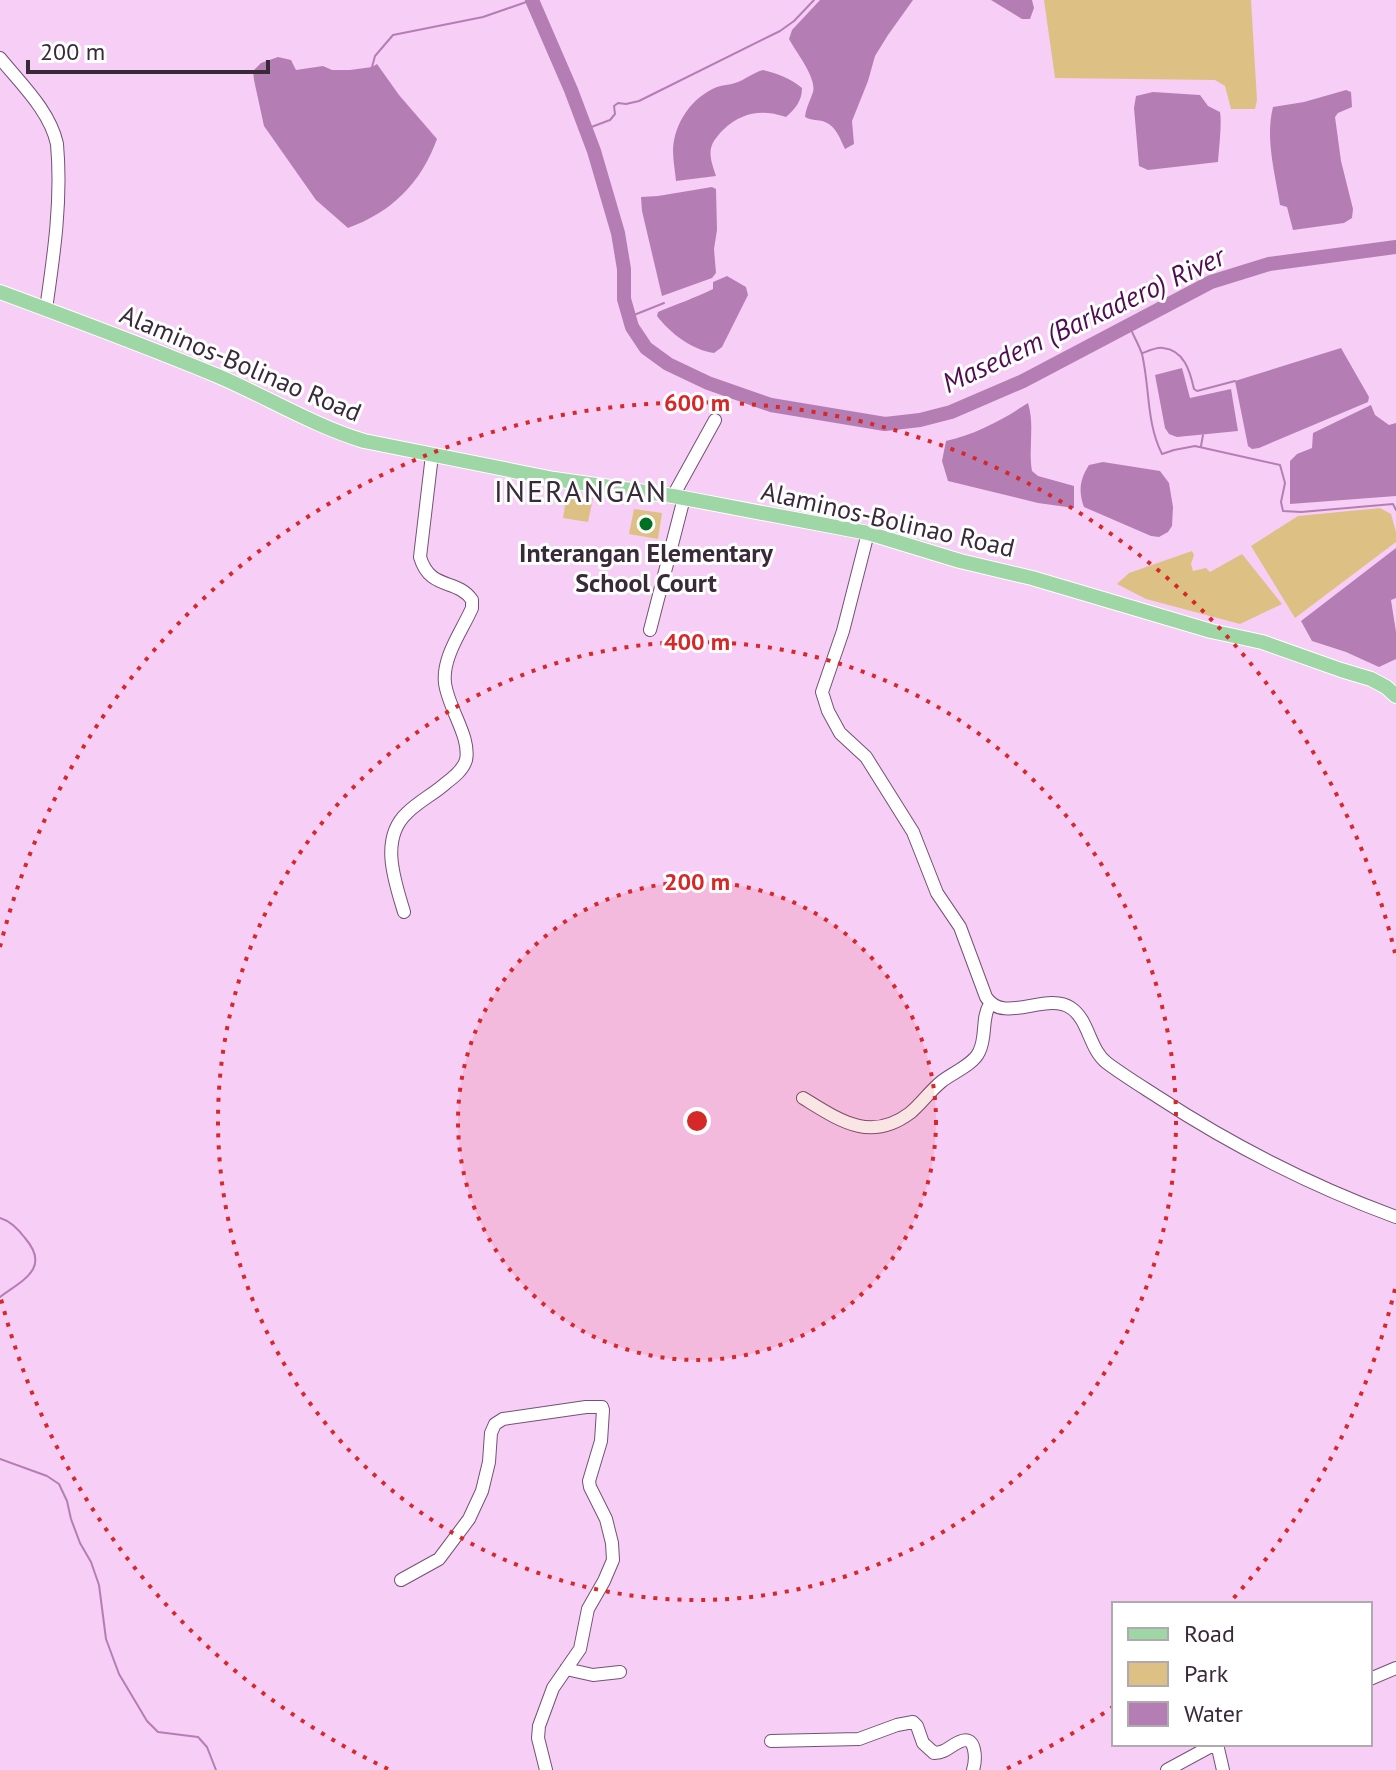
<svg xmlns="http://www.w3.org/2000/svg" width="1396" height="1770" viewBox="0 0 1396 1770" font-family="'PT Sans',sans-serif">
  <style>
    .green { fill: #ddc184 }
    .water { fill: #b47eb4 }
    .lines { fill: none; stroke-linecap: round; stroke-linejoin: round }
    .stream { stroke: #b47eb4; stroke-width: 2 }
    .river { stroke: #b47eb4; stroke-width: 14 }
    .minor-casing { stroke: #745174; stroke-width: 14 }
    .major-casing { stroke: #fff; stroke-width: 16 }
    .minor { stroke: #fff; stroke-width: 12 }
    .major { stroke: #9ed6a5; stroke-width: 14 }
    .ring { fill: none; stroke: #d62828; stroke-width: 4; stroke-dasharray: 4 8 }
    .poi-dot { fill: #007123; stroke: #fff; stroke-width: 3 }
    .labels { text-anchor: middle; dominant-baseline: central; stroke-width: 6; stroke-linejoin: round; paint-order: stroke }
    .street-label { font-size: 26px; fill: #392a39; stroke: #fff }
    .poi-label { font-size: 26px; font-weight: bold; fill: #392a39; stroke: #fff }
    .water-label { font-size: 28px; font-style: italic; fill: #510d53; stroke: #fff }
    .quarter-label { font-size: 30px; letter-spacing: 2px; fill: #392a39; stroke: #fff }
    .centre { fill: #d62828; stroke: #fff; stroke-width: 4 }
    .ring-label { font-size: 24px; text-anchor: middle; font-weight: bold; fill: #d62828; stroke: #fff; stroke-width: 6; stroke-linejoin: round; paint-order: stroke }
  </style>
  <rect width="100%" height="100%" fill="#f7cef6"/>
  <path class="green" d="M1044 0H1251L1257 100 1255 109H1231L1225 86 1215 80 1055 78Z
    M567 494 593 498 588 522 563 518Z
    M1380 508 1391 514 1396 532V542L1295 618 1251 546 1298 516Z
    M634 509 662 513 658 539 629 534Z
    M1192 551 1194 555 1191 564 1193 571 1206 568 1210 572 1242 554 1282 604 1240 624 1146 599 1117 584 1129 573Z"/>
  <path class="water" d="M820 0H913L888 35 875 56 868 81 852 121 854 144 845 149C840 139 836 126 825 122 817 119 812 121 805 117 806 108 810 101 813 92 817 78 796 52 789 39L792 30Z
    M991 0H1032L1034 8 1030 19H1022Z
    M278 57 291 60 296 70 323 66 332 70H350L372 67 377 64 399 95 437 139C421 183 392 212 348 228L316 200 264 126 254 80 253 71 261 63Z
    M763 70C778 74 790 78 802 88 802 101 795 109 786 117 762 109 742 112 723 130 719 134 714 140 712 145 708 155 713 166 716 176L676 181C675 171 673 160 673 150 674 123 692 97 717 87 723 85 729 85 735 83 745 80 752 73 763 70Z
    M1346 90 1351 92 1352 107 1338 113 1335 117 1341 161 1353 209 1352 218 1344 223 1293 230 1287 207 1280 205C1275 173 1265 139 1273 107L1304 102Z
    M1153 92 1200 95 1208 106 1220 112C1222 123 1219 148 1218 162L1148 170 1139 166 1134 108 1136 96Z
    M712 187 716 189 717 230 714 249 716 273 712 278 662 296 642 211 641 197 658 196Z
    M727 276 746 287 748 295 722 347 714 353C692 350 670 333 657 316L658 312C677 304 695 298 713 289V282Z
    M1341 348 1369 397 1368 402 1259 448 1252 449 1248 446 1235 381Z
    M1182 368 1190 398 1231 389 1238 431 1177 437 1169 434 1165 428 1155 375Z
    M1028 403C1035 426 1028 448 1032 471L1038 476 1074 486V508L1038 503 948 481 942 461 946 441C976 434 1002 420 1028 403Z
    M1371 405 1375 415 1389 425 1396 423V496L1290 504V461L1297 454 1312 448 1313 433Z
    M1103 462 1160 471 1169 483 1173 507 1172 526 1168 532 1159 537 1151 536 1084 507C1078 491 1080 479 1089 465Z
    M1396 548V598L1391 600 1396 632V659L1379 667 1346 652 1312 641 1301 621Z"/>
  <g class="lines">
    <path class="stream" d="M372 67 375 56 393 35 483 17 532 0
      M586 129 610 120 615 114 614 106 618 103 626 104 639 101 780 31 794 21 814 0
      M629 317 664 303
      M1129 325C1133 335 1139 345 1142 354 1150 388 1146 422 1162 454L1174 450 1195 446 1280 465 1285 483 1281 502 1283 511 1301 512 1393 504 1396 510
      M1143 353C1148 351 1157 347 1163 348 1184 350 1190 371 1194 389L1197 391 1235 381
      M1201 446 1203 435
      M0 1218C10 1221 19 1230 25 1238 51 1268 23 1280 0 1297
      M0 1459 47 1476 59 1484 67 1501 71 1519 80 1543 91 1562 99 1585 106 1639 119 1674 147 1721 158 1732 198 1737 207 1747 216 1770"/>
    <path class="river" d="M532 0 571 90 594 151 618 233 624 269V299L632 327 646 348 668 364 708 383 771 405 885 424 920 420 951 412 1023 381 1211 282 1269 264 1396 247"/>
    <defs>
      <path id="minor" d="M0 58C21 84 50 111 57 144 62 200 54 254 46 309
        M673 496 715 420
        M868 533 843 631 822 692 828 711 840 733 866 757 913 832 937 893 960 927 986 997C1003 1025 1047 991 1071 1008 1089 1020 1089 1049 1107 1063 1123 1075 1141 1086 1158 1097 1233 1146 1312 1186 1396 1217
        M650 630 684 498
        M404 912C395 882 379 839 407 813 419 801 434 794 446 783 454 777 463 770 466 760 471 737 448 708 445 683 442 657 462 631 472 608V600C457 578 430 591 420 557L432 455
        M803 1098C839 1120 870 1143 910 1113 921 1104 929 1092 941 1082 952 1073 973 1065 979 1052 987 1037 981 1018 990 1004
        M401 1580 439 1559 469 1519 482 1491 489 1462 491 1433 495 1424 503 1419 586 1407H602L603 1410 601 1441 589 1481 590 1487 606 1519 612 1543 613 1560 604 1581 588 1609 580 1649 553 1688 539 1726 538 1738 546 1770
        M566 1669 593 1675 620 1672
        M1370 1679 1396 1668
        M771 1741 859 1739 897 1725 913 1722 917 1726 923 1743 934 1753C947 1752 948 1747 959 1742 977 1733 976 1760 973 1770
        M1217 1744 1223 1770
        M1167 1770 1215 1744"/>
      <path id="major" d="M0 292C73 319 146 346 218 376 267 397 312 425 364 441L554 479 673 496 868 533 960 561 1032 578 1211 631 1262 642 1341 670 1371 679 1386 687 1396 696"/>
    </defs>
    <use href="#minor" class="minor-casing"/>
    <use href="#major" class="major-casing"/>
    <use href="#minor" class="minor"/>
    <use href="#major" class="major"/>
  </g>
  <circle cx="697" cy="1121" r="239" fill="#d62828" fill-opacity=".12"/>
  <g class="ring">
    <circle cx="697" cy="1121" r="239"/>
    <circle cx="697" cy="1121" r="479"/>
    <path d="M1395 1289A718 718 0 0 1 1231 1601M1114 1706A718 718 0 0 1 1006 1769M388 1769A718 718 0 0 1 0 1295M0 947A718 718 0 0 1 1395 953"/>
  </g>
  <circle class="poi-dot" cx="646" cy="524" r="8"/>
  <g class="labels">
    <g class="street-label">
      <text transform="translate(241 363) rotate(23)">Alaminos-Bolinao Road</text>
      <text transform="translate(888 519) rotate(13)">Alaminos-Bolinao Road</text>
    </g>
    <g class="poi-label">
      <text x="646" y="552">Interangan Elementary<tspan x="646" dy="30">School Court</tspan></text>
    </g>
    <g class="water-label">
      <text transform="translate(1083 319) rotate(-25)">Masedem (Barkadero) River</text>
    </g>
    <g class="quarter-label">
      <text x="581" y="490">INERANGAN</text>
    </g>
  </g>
  <circle cx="697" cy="1121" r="12" class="centre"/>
  <g class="ring-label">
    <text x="697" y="411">600 m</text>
    <text x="697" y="650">400 m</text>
    <text x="697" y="890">200 m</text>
  </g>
  <rect x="1112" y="1602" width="260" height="144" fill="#ffffff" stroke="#b0aab0" stroke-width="2"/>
  <rect x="1128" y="1628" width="40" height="12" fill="#9ed6a5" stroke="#b0aab0" stroke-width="2"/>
  <text x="1184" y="1642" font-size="24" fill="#392a39">Road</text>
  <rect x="1128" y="1662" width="40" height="24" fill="#ddc184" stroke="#b0aab0" stroke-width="2"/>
  <text x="1184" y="1682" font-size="24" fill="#392a39">Park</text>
  <rect x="1128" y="1702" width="40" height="24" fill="#b47eb4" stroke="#b0aab0" stroke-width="2"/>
  <text x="1184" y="1722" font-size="24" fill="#392a39">Water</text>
  <path d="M28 60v12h240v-12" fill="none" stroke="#392a39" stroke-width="4"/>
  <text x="40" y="60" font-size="24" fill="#392a39" stroke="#ffffff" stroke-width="6" paint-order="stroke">200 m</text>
</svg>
